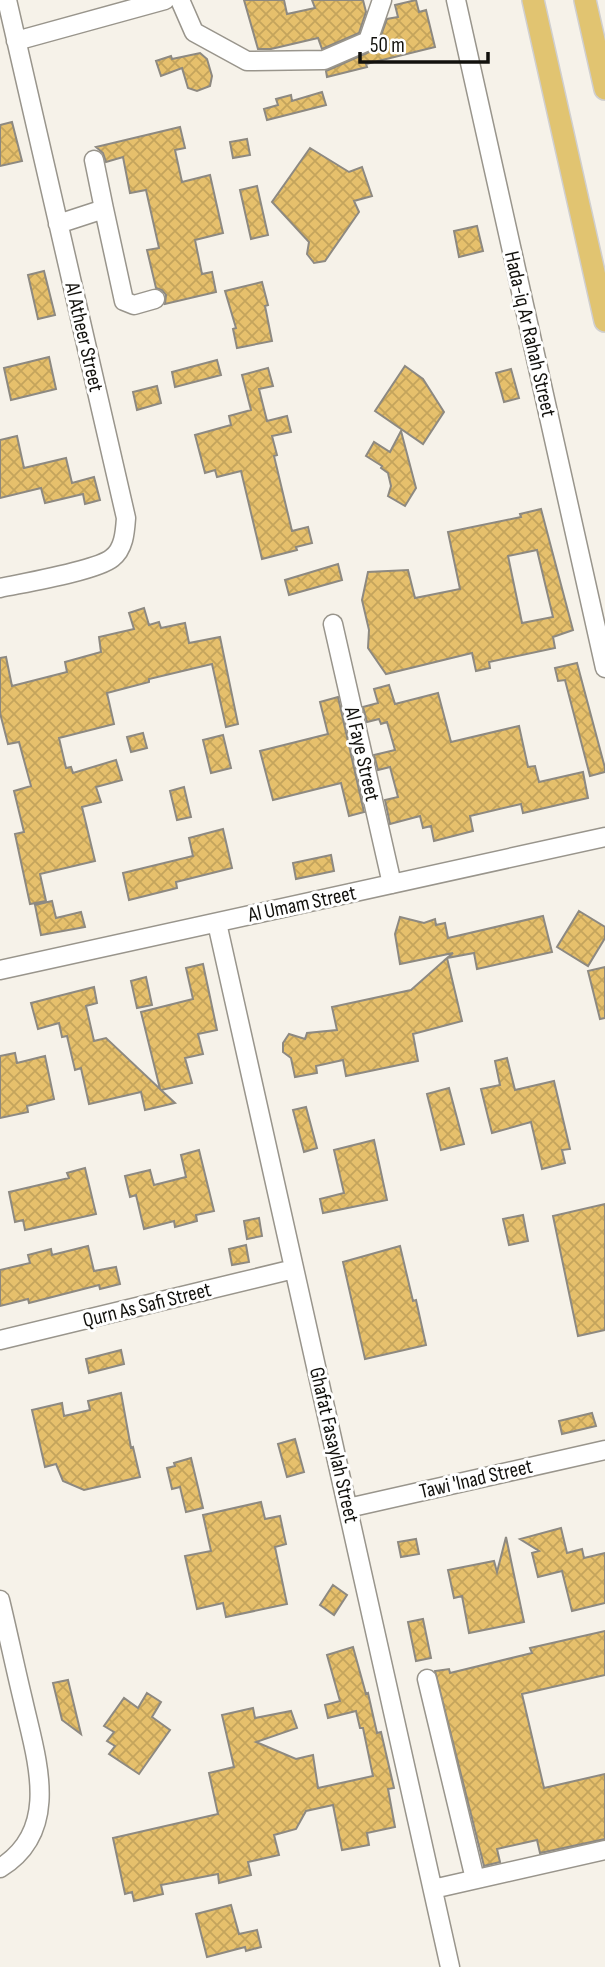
<svg xmlns="http://www.w3.org/2000/svg" width="605" height="1967" viewBox="0 0 605 1967" font-family="'Sofia Sans Condensed',sans-serif">
  <style>
    .building { fill: url(#building-cross-hatch); stroke: #8d8981; stroke-width: 2; fill-rule: evenodd }
    .lines { fill: none; stroke-linecap: round; stroke-linejoin: round }
    .minor-casing { stroke: #99958c; stroke-width: 21 }
    .major-casing { stroke: #d0cfcf; stroke-width: 24 }
    .minor { stroke: #fff; stroke-width: 18 }
    .major { stroke: #e1c471; stroke-width: 21 }
    .labels { text-anchor: middle; dominant-baseline: central; stroke-width: 6; stroke-linejoin: round; paint-order: stroke }
    .street-label { font-size: 21px; fill: #12110d; stroke: #fff }
  </style>
  <defs>
    <pattern id="building-cross-hatch" width="8" height="8" patternUnits="userSpaceOnUse" patternTransform="scale(1.75)"><rect width="8" height="8" fill="#e6c06c"/><path d="M0 0l8 8M0 8l8-8" fill="none" stroke="#c4a45c"/></pattern>
  </defs>
  <rect width="100%" height="100%" fill="#f6f2e9"/>
  <path class="building" d="M244 0H284L287 14 315 8 312 0H363L366 12 359 33 322 49 318 38 271 49H258Z
    M416 0 419 12 426 10 435 47 366 64 367 67 327 77 326 71 376 49 387 19 398 17 395 5Z
    M200 53 207 59 212 76 210 86 197 91 188 88 182 68 161 76 156 61 171 56 172 59Z
    M322 92 326 105 267 120 264 109 278 105 276 99 291 95 292 101Z
    M12 122 22 161 0 166V125Z
    M180 127 185 148 175 150 182 182 210 175 223 233 195 240 202 274 212 272 216 292 165 304 166 295 162 290 156 288 147 250 159 248 146 190 130 193 123 157 106 162 103 153 96 147Z
    M247 139 250 155 233 158 230 142Z
    M310 148 349 172 362 167 372 196 354 201 359 212 325 261 314 263 307 254 309 242 272 202Z
    M257 186 268 235 251 239 240 190Z
    M477 226 483 251 459 257 454 231Z
    M44 271 55 315 38 319 28 275Z
    M262 282 268 305 265 306 272 341 237 348 233 329 236 328 225 291Z
    M49 357 56 389 11 400 4 368Z
    M217 360 221 375 175 387 172 372Z
    M405 366 423 379 444 412 423 444 375 411Z
    M268 368 273 386 259 389 267 421 287 416 291 432 272 436 277 455 274 456 292 531 308 527 312 543 296 547 297 550 262 559 241 471 217 477 215 470 205 473 195 435 231 425 229 416 251 410 242 375Z
    M511 369 519 398 504 402 496 373Z
    M157 386 161 403 137 410 133 392Z
    M401 431 416 488 405 506 388 496 391 486 388 473 381 468 382 466 366 456 374 442 390 452Z
    M17 436 24 468 66 458 72 483 94 477 100 500 85 504 83 494 45 503 41 488 0 498V440Z
    M541 509 573 630 553 637 555 648 489 662 490 668 476 671 472 653 386 674 368 648 369 630 362 600 368 572 408 570 415 598 460 589 448 532 521 517 520 514ZM537 550 553 617 522 623 508 556Z
    M338 564 342 580 289 595 285 580Z
    M144 608 149 625 159 622 161 628 185 623 189 643 220 637 238 724 226 727 212 664 149 679V682L107 693 114 724 59 738 66 768 71 767 73 773 116 760 122 780 96 787 101 802 82 807 95 861 40 874 46 901 30 904 15 834 24 832 14 791 31 786 19 742 8 744 0 713V658L6 657 12 686 67 672 65 662 101 652 99 637 134 629 129 613Z
    M577 663 605 768V772L590 776 565 680 558 681 555 668Z
    M389 685 395 704 438 693 451 742 519 726 528 767 535 766 539 782 583 772 588 798 523 813 521 804 470 816 473 831 434 841 431 826 423 828 420 816 390 824 385 800 398 797 390 767 378 770 374 755 395 750 387 722 381 724 379 719 367 722 363 707 378 703 374 689Z
    M338 697 364 812 349 816 341 783 273 800 260 751 328 734 320 702Z
    M143 733 147 748 131 752 127 737Z
    M223 735 231 768 211 773 203 740Z
    M184 787 191 817 177 820 170 791Z
    M223 829 232 868 176 882 177 888 129 900 123 873 193 856 189 838Z
    M331 855 334 871 296 879 293 863Z
    M52 901 56 918 81 912 85 927 41 935 35 905Z
    M579 911 605 927V938L588 966 557 947Z
    M543 916 552 952 477 969 474 953 447 958 453 953 400 964 395 934 400 917 424 923 435 919 436 925 445 923 448 938Z
    M447 958 462 1021 413 1034 418 1061 346 1076 343 1060 316 1066 317 1073 295 1077 291 1058 283 1052V1043L289 1034 305 1039 307 1033 337 1030 332 1007 411 990Z
    M203 964 217 1030 198 1034 203 1054 185 1058 192 1083 161 1090 175 1103 145 1110 141 1092 89 1104 81 1068 75 1070 67 1036 62 1037 59 1023 38 1029 31 1003 94 987 97 1003 86 1006 94 1041 106 1038 160 1089 141 1012 193 999 186 968Z
    M605 967V1018L600 1019 588 971Z
    M146 977 152 1005 137 1008 131 981Z
    M15 1053 17 1063 45 1056 54 1099 27 1106 28 1112 0 1118V1056Z
    M507 1058 515 1090 554 1081 570 1149 562 1150 565 1163 542 1169 531 1122 492 1133 481 1089 500 1085 495 1061Z
    M449 1088 464 1144 441 1150 427 1094Z
    M306 1107 317 1148 304 1152 293 1110Z
    M374 1140 387 1200 323 1213 320 1199 344 1193 334 1150Z
    M199 1150 214 1211 196 1215 197 1221 175 1227 174 1221 144 1229 136 1195 130 1197 125 1176 150 1170 154 1185 186 1177 181 1155Z
    M85 1168 96 1214 25 1230 23 1220 15 1222 9 1192 69 1178 67 1173Z
    M605 1204V1330L578 1336 553 1216Z
    M523 1215 528 1241 509 1245 503 1219Z
    M259 1218 262 1236 247 1239 244 1221Z
    M246 1245 249 1262 232 1265 229 1249Z
    M88 1246 94 1271 116 1267 120 1284 100 1289 99 1285 29 1303 28 1299 0 1306V1270L30 1263 28 1255 51 1249 52 1255Z
    M400 1246 413 1301 416 1300 426 1345 365 1359 343 1262Z
    M121 1350 124 1364 89 1373 86 1359Z
    M121 1393 131 1448 133 1447 140 1477 84 1490 63 1481 56 1464 45 1467 32 1410 62 1403 64 1416 90 1410 88 1401Z
    M592 1413 596 1426 562 1434 559 1421Z
    M295 1439 304 1472 287 1477 278 1444Z
    M191 1458 203 1508 186 1512 180 1487 172 1489 167 1468 175 1466 174 1463Z
    M261 1502 265 1519 280 1516 286 1544 275 1547 287 1604 226 1617 223 1603 197 1609 185 1556 211 1551 203 1515Z
    M561 1528 567 1553 582 1549 584 1558 605 1553V1603L572 1611 562 1571 538 1577 532 1553 539 1551 520 1539Z
    M506 1537 524 1622 469 1633 462 1596 454 1598 448 1570 494 1561 497 1572Z
    M416 1539 419 1554 401 1557 398 1542Z
    M333 1585 347 1595 334 1615 320 1605Z
    M423 1619 431 1658 416 1661 408 1622Z
    M605 1631V1675L522 1694 544 1788 605 1774V1839L540 1853 537 1840 497 1849 500 1862 484 1866 435 1671 449 1669 450 1673 532 1653 530 1648Z
    M353 1647 366 1694 368 1693 377 1733 381 1732 394 1788 388 1789 395 1827 367 1833 369 1845 342 1850 333 1805 306 1811 296 1829 274 1835 279 1855 248 1862 251 1875 219 1883 218 1874 161 1885 163 1894 134 1901 132 1892 125 1894 113 1838 218 1814 209 1773 234 1767 222 1715 253 1708 255 1718 291 1711 297 1728 256 1742 296 1759 313 1755 318 1788 373 1776 363 1728H360L356 1711 328 1718 325 1705 340 1701 327 1655Z
    M68 1680 75 1709 81 1734 62 1720 53 1683Z
    M147 1693 161 1702 152 1717 170 1730 139 1774 109 1754 115 1746 107 1741 114 1732 104 1726 124 1698 138 1708Z
    M231 1905 239 1934 257 1930 261 1947 246 1951 245 1947 207 1957 196 1914Z"/>
  <g class="lines">
    <defs>
      <path id="minor" d="M180 0 194 32 247 61 324 60 368 41 382 0
        M456 0 605 668
        M16 41 165 0
        M94 160 104 209
        M58 224 104 209 124 301 134 305 155 299
        M0 588C23 583 96 571 112 558 124 549 125 532 126 518L7 0
        M333 624 392 884
        M217 923 450 1967
        M0 970 605 837
        M0 1340 294 1269
        M348 1508 605 1450
        M0 1600C8 1633 15 1667 23 1700 36 1758 62 1830 0 1868
        M427 1679 475 1879
        M433 1889 605 1850"/>
      <path id="major" d="M533 0 605 321
        M585 0 605 89"/>
    </defs>
    <use href="#minor" class="minor-casing"/>
    <use href="#major" class="major-casing"/>
    <use href="#minor" class="minor"/>
    <use href="#major" class="major"/>
  </g>
  <g class="labels">
    <g class="street-label">
      <text transform="translate(530 334) rotate(77)">Hada-iq Ar Rahah Street</text>
      <text transform="translate(84 337) rotate(77)">Al Atheer Street</text>
      <text transform="translate(362 754) rotate(77)">Al Faye Street</text>
      <text transform="translate(302 904) rotate(-12)">Al Umam Street</text>
      <text transform="translate(147 1305) rotate(-14)">Qurn As Safi Street</text>
      <text transform="translate(334 1445) rotate(77)">Ghafat Fasaylah Street</text>
      <text transform="translate(476 1479) rotate(-13)">Tawi 'Inad Street</text>
    </g>
  </g>
  <path d="M360 52v10h128v-10" fill="none" stroke="#12110d" stroke-width="3.5"/>
  <text x="370" y="52" font-size="21" fill="#12110d" stroke="#ffffff" stroke-width="5" paint-order="stroke">50 m</text>
</svg>
